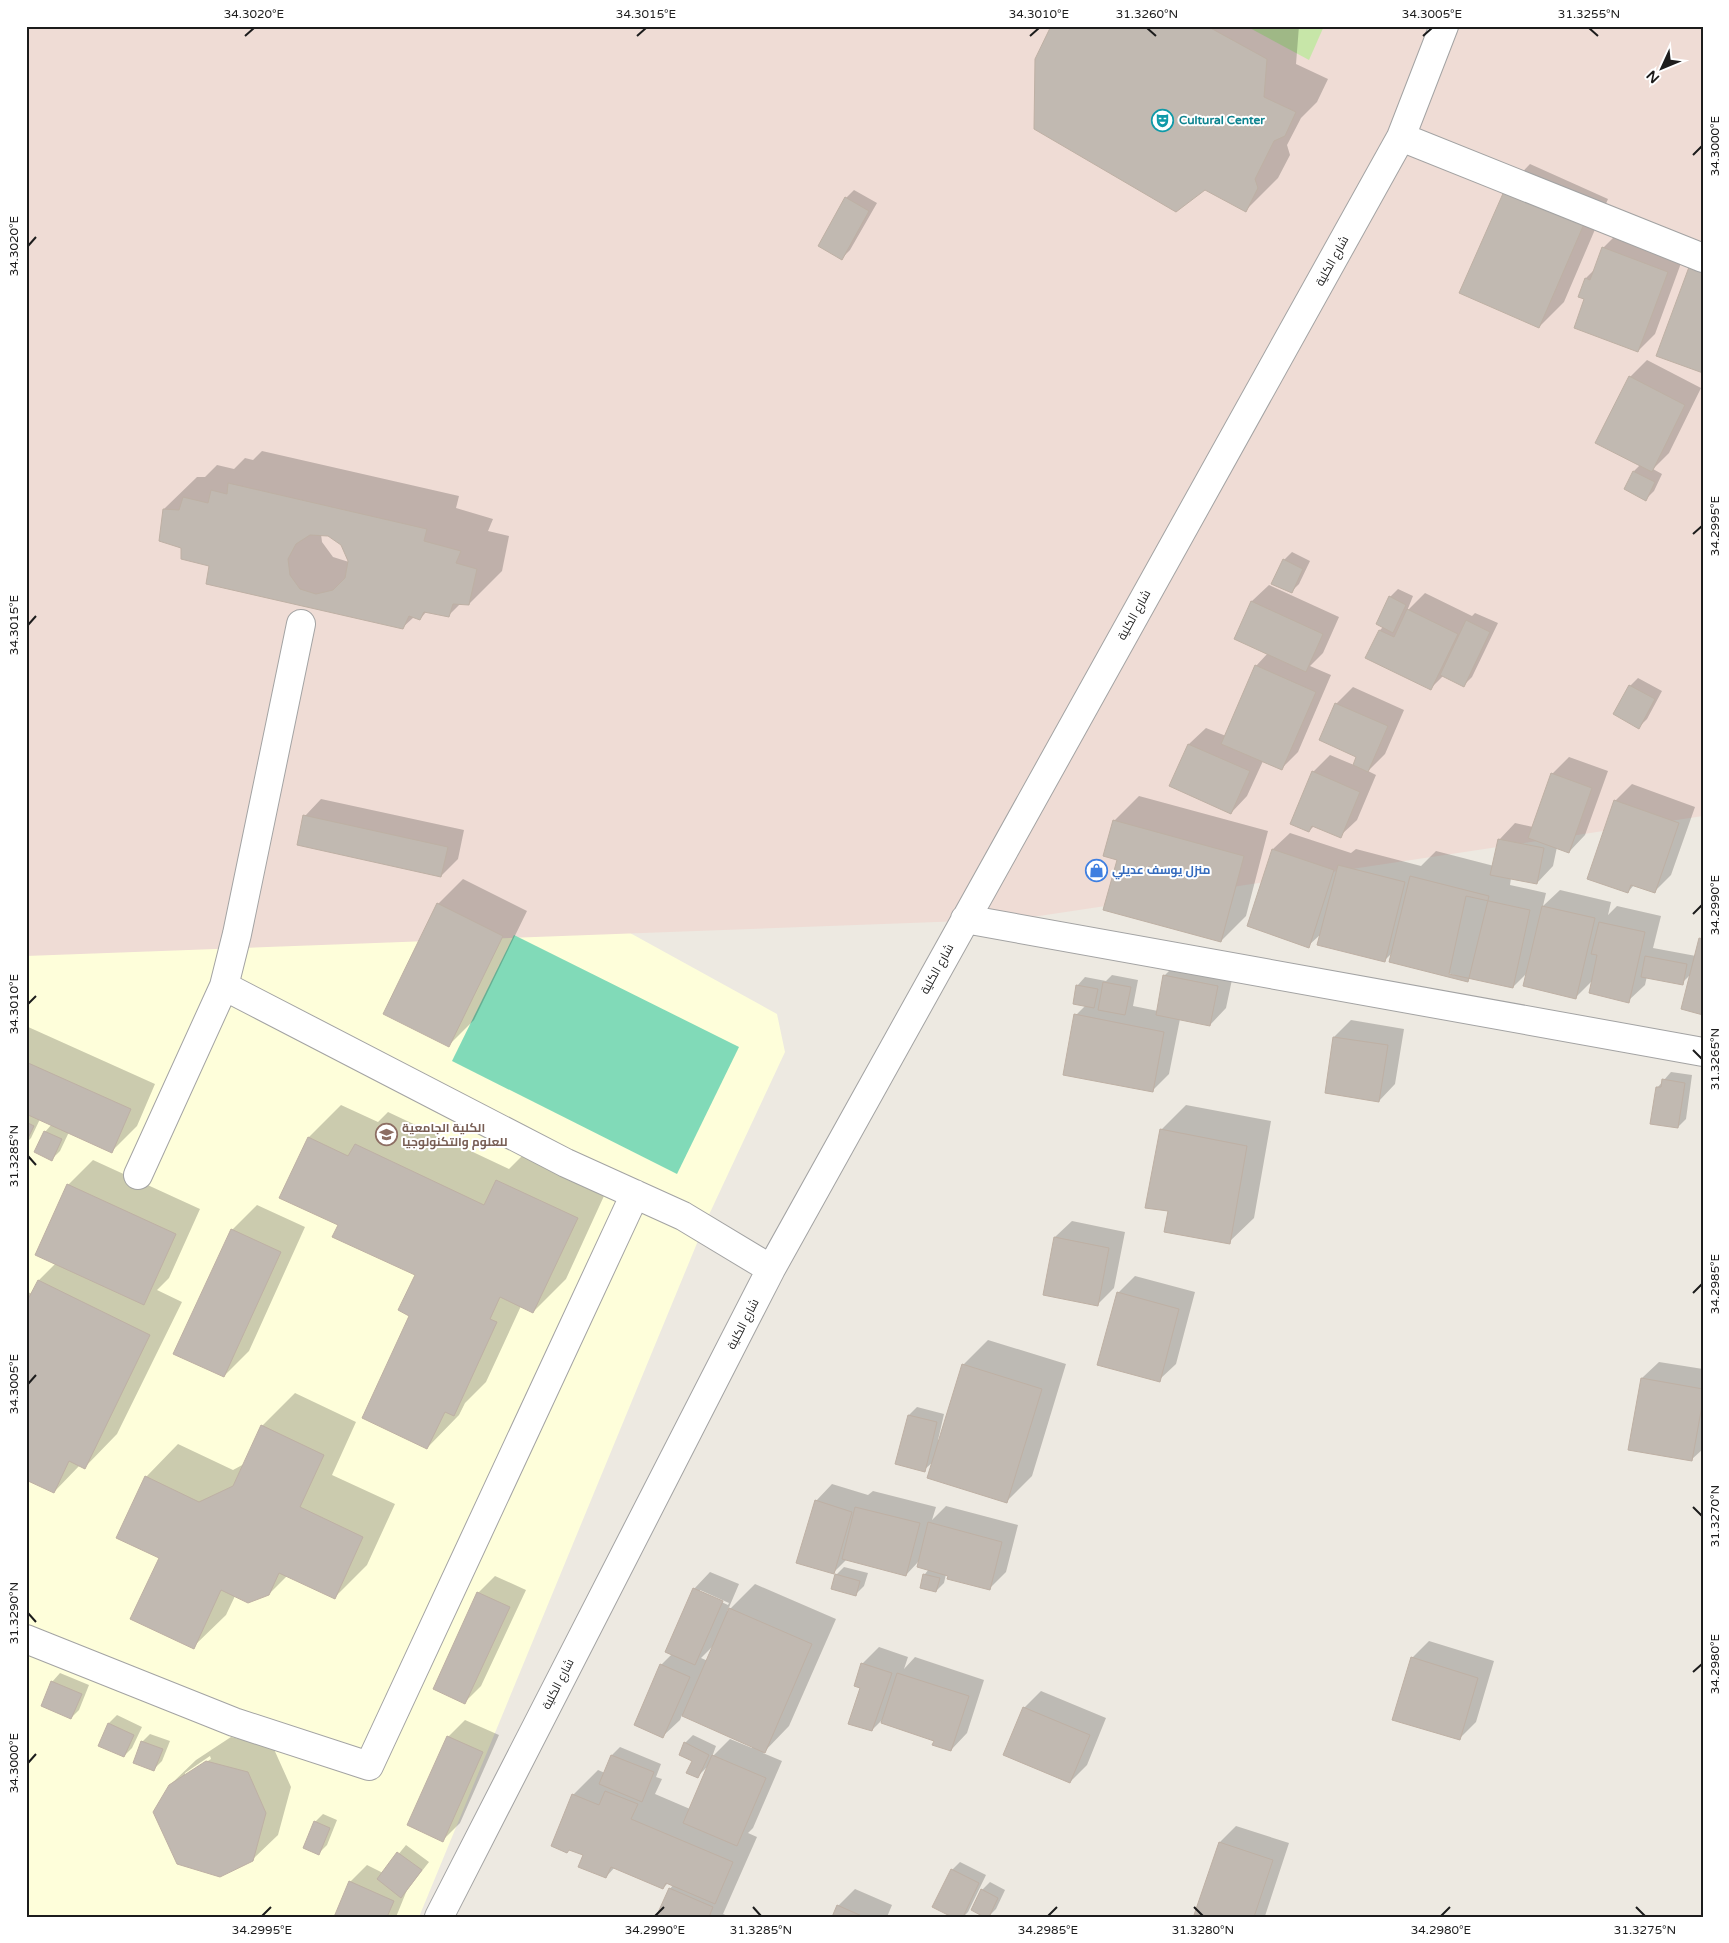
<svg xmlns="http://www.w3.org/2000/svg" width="1729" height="1943" viewBox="0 0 1729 1943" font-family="'Varela Round',Cairo,sans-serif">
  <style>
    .education { fill: #fefeda }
    .military { fill: #efdcd5 }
    .grass { fill: #c7e6a8 }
    .pitch { fill: #81dab8 }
    .shadow { fill: #0003; fill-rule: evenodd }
    .building { fill: #c1b9b1; stroke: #beb0a4; fill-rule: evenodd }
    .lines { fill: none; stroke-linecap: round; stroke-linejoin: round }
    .minor-casing { stroke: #a3a3a3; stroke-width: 30 }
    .minor { stroke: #fff; stroke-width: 28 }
    .ticks { fill: none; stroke: #1c1c1c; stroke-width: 2 }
    .labels { text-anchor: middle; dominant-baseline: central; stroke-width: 4; stroke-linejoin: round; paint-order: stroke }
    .culture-label { font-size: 12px; font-weight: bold; fill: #0d838f; stroke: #fff; text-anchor: start }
    .street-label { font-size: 12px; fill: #1c1c1c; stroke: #fff }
    .shop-label { font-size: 12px; font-weight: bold; fill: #366cbe; stroke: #fff; text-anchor: start }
    .education-label { font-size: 12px; font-weight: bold; fill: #785e54; stroke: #fff; text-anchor: start }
    .neatline { fill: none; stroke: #1c1c1c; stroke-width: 2 }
    .ticks-label { font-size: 12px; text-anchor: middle; fill: #1c1c1c }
  </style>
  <rect width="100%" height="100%" fill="#ede9e1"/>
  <path class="education" d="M26 318 505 864 777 1014 785 1052 707 1219 419 1917H26Z"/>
  <path class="military" d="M26 26H1703V816L1019 919 26 956Z"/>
  <path class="grass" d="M1246 26H1324L1309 60Z"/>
  <path class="pitch" d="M514 935 739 1047 677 1174 452 1061Z"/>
  <path class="shadow" d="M1052 26H1299L1296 64 1328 79 1317 102 1301 118 1287 145 1290 155 1278 178 1246 210Z
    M1530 164 1608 199 1564 302 1539 327 1506 189Z
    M854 190 877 203 850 250 842 258 846 198Z
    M1620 231 1684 255 1655 334 1638 351 1586 299 1580 296 1586 278 1594 270 1603 248Z
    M1647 360 1701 388 1669 453 1653 469 1662 474 1654 491 1646 499 1634 471 1641 464 1630 377Z
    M262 451 459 496 456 508 493 519 488 531 509 536 502 571 469 604 461 603 449 615 427 611 420 619 414 617 402 628 211 565 182 547 164 509 197 477H205L217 465 234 469 245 458 253 460ZM321 534H328L342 544 349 562 333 557 322 542Z
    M1292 552 1310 561 1299 584 1291 592 1284 560Z
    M1269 585 1339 617 1323 653 1310 666 1331 675 1298 752 1281 769 1263 761 1247 796 1231 813 1171 785 1189 744 1206 728 1226 736 1256 666 1268 653 1235 639 1252 601Z
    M1398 589 1413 596 1407 611 1425 593 1472 616 1475 613 1498 623 1472 677 1464 685 1443 676 1431 688 1367 658 1380 630 1383 627 1390 597Z
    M1638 678 1662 691 1647 719 1639 727 1630 686Z
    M1353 687 1404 710 1385 754 1368 771 1376 775 1357 820 1340 836 1314 826 1309 831 1313 772 1330 755 1354 765 1358 756 1336 704Z
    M1569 757 1608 771 1585 835 1569 852 1557 847 1553 866 1537 883 1511 878 1510 885 1546 893 1543 906 1560 890 1611 902 1608 915 1617 906 1661 916 1653 948 1696 956 1700 939 1703 937V1014L1691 974 1682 983 1647 976 1645 985 1628 1001 1593 980 1576 997 1528 972 1513 987 1470 978 1468 980 1392 953 1384 961 1322 933 1308 946 1248 926 1273 849 1290 833 1351 853 1356 849 1421 866 1436 851 1494 866 1499 840 1515 823 1533 827 1552 774Z
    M1632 784 1695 807 1671 875 1654 892 1634 885 1628 892 1615 801Z
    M1139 796 1268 831 1246 916 1221 941 1118 859 1114 821Z
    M321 799 464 830 458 859 441 876 305 816Z
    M463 879 527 911 474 1020 449 1045 438 904Z
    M1181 959 1234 970 1226 1008 1210 1025 1180 1019 1169 1074 1152 1091 1076 1015 1086 1005 1077 986 1085 977 1106 981 1112 975 1138 980 1133 1006 1158 1011 1164 976Z
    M1351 1020 1404 1029 1395 1084 1379 1101 1334 1037Z
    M26 1026 155 1084 137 1126 112 1151 69 1132 60 1151 52 1159 45 1132 52 1124 40 1119 31 1138 26 1143Z
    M1671 1072 1692 1075 1686 1119 1678 1127 1657 1088Z
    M341 1105 378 1122 388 1112 509 1169 530 1148 609 1185 566 1279 533 1312 521 1306 486 1382 465 1403 459 1415 427 1448 411 1315 416 1275 339 1225 280 1197 309 1137Z
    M1186 1105 1271 1121 1254 1218 1229 1242 1170 1210 1161 1130Z
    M93 1160 200 1209 169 1278 157 1290 182 1302 117 1434 85 1467 80 1465 54 1492 26 1478V1291L32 1294 39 1280 56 1263 68 1185Z
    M257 1205 305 1227 249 1351 224 1376 232 1230Z
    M1072 1221 1125 1232 1114 1288 1097 1305 1055 1237Z
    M1135 1276 1195 1292 1176 1364 1159 1380 1118 1293Z
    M988 1340 1066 1364 1032 1476 1007 1501 934 1461 924 1470 897 1463 909 1415 917 1407 944 1414 938 1440H940L963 1365Z
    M1659 1362 1703 1369V1449L1691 1460 1642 1378Z
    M295 1393 356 1422 332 1475 395 1504 367 1565 334 1598 288 1575 269 1594 235 1596 226 1615 193 1647 160 1557 146 1477 178 1444 233 1470 244 1464 262 1426Z
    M832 1484 868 1495 873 1491 936 1507 932 1520 946 1506 1018 1525 1006 1572 989 1589 946 1574 944 1583 936 1591 921 1587 925 1574 929 1569 919 1561 906 1575 847 1559 833 1573 816 1501Z
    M844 1567 868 1573 864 1586 856 1594 836 1575Z
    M710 1572 739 1584 727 1612 755 1584 836 1619 789 1726 763 1753 782 1761 753 1828 748 1833 757 1837 723 1914 730 1917H657L670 1889 673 1885 668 1883 663 1888 615 1867 606 1877 585 1855 573 1795 598 1770 605 1773 612 1755 620 1747 661 1764 656 1777 662 1779 655 1794 690 1809 709 1765 697 1777 694 1761 685 1743 693 1735 716 1746 712 1757 730 1739 752 1748 753 1746 682 1715 680 1720 663 1736 636 1724 662 1664 672 1654 694 1589ZM700 1590 729 1603 728 1605 700 1592ZM715 1644 708 1661 701 1658Z
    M495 1576 526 1590 481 1686 465 1702 478 1593Z
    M1429 1641 1494 1661 1476 1722 1459 1739 1412 1658Z
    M879 1647 908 1657 904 1669 915 1657 984 1680 967 1733 951 1750 935 1740 884 1718 872 1730 861 1687 862 1664Z
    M60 1673 89 1685 79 1710 71 1718 42 1706 52 1682Z
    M1041 1691 1106 1718 1087 1765 1070 1782 1024 1708Z
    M117 1715 142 1727 132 1748 124 1756 109 1723Z
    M465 1720 499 1735 460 1823 443 1840 448 1737Z
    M150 1734 170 1741 162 1761 154 1769 142 1742Z
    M231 1737 273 1747 291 1787 278 1835 252 1860 170 1785 196 1760ZM210 1756 211 1759 185 1776V1773Z
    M323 1814 337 1820 327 1845 319 1853 315 1822Z
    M1236 1826 1289 1843 1265 1916 1202 1917 1196 1915 1220 1842Z
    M406 1845 429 1862 407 1890 396 1917H335L350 1882 367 1865 383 1873Z
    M960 1862 986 1875 968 1912 963 1917 952 1870Z
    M990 1882 1005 1890 996 1909 988 1917 982 1890Z
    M855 1889 892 1905 887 1917H834L838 1906Z"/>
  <path class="building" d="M1051 26H1207L1267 59 1264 97 1296 112 1285 136 1274 141 1255 179 1258 188 1246 212 1205 190 1176 212 1034 129 1035 59Z
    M1505 189 1584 224 1539 328 1459 293Z
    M845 197 869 211 842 260 818 246Z
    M1602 247 1668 272 1638 352 1574 328 1584 299 1578 297 1585 278 1590 280Z
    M1689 267 1703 272V373L1656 356Z
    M1629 376 1685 405 1652 472 1595 443Z
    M1633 471 1655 482 1646 501 1624 489Z
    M228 483 427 529 424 541 461 551 456 563 477 569 469 605 453 604 449 617 424 612 420 620 409 616 403 629 206 584 209 566 181 559V548L159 541 163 509 179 510 183 497 208 503 211 490 227 494ZM310 535 328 536 341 545 348 561 345 578 333 590 316 594 300 589 290 575 288 559 296 544Z
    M1283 559 1303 569 1292 593 1271 584Z
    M1389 596 1406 605 1393 633 1376 624Z
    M1251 601 1323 634 1306 672 1234 639Z
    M1407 609 1458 634 1431 690 1365 658 1379 630 1394 637Z
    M1466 620 1490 632 1464 687 1440 675Z
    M1255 665 1316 692 1282 770 1221 744Z
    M1629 685 1655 699 1639 729 1613 714Z
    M1335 703 1388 726 1368 772 1353 765 1356 757 1319 740Z
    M1188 744 1250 771 1231 814 1169 786Z
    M1312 771 1360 792 1341 838 1312 826 1309 832 1290 824Z
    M1551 773 1592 788 1569 853 1528 838Z
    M1614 800 1679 823 1655 893 1631 885 1628 893 1587 879Z
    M303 815 448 847 441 877 297 845Z
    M1113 820 1244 856 1221 942 1103 910 1117 860 1103 856Z
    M1498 839 1544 848 1537 884 1490 875Z
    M1272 849 1334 870 1309 948 1247 926Z
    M1338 865 1405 882 1385 962 1317 945Z
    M1410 876 1489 896 1468 982 1389 962Z
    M1466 896 1530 910 1513 988 1449 974Z
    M437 903 503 936 449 1047 383 1014Z
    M1542 906 1595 918 1576 999 1523 986Z
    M1599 922 1645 932 1629 1003 1589 993 1597 955 1591 954Z
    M1699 938 1703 939V1015L1681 1009Z
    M1645 956 1687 964 1683 985 1641 977Z
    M1163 975 1218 986 1210 1026 1156 1015Z
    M1103 982 1131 987 1125 1015 1098 1010Z
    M1076 985 1098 989 1094 1008 1073 1004Z
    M1074 1014 1164 1032 1153 1092 1063 1075Z
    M1333 1037 1388 1045 1379 1102 1325 1093Z
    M26 1062 131 1109 112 1153 26 1114Z
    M1662 1079 1685 1083 1678 1128 1650 1124 1656 1087H1661Z
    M26 1122 34 1126 26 1142Z
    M1160 1129 1247 1146 1230 1244 1164 1232 1168 1211 1145 1208Z
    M44 1131 62 1139 52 1161 34 1152Z
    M308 1137 348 1156 355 1144 484 1205 496 1180 578 1218 533 1313 500 1297 490 1319 497 1322 454 1416 445 1412 427 1449 362 1418 409 1316 398 1310 415 1275 332 1237 338 1225 279 1198Z
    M67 1184 176 1234 144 1305 35 1255Z
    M231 1229 281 1252 224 1377 173 1354Z
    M1054 1237 1109 1248 1098 1306 1043 1295Z
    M38 1280 150 1335 85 1469 69 1461 54 1493 26 1480V1303Z
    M1117 1292 1179 1309 1160 1382 1097 1365Z
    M962 1364 1042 1389 1007 1503 927 1478Z
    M1641 1378 1703 1389V1400L1692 1461 1628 1450Z
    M908 1415 937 1422 925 1472 895 1464Z
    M261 1425 324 1455 300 1507 363 1537 335 1599 279 1573 269 1595 248 1603 221 1590 194 1649 130 1619 159 1558 116 1538 145 1476 199 1502 233 1486Z
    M815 1500 852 1512 834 1574 796 1563Z
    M855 1507 920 1523 906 1576 842 1559Z
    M928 1522 1002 1542 990 1590 947 1579 948 1576 917 1567Z
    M835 1574 860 1581 856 1596 831 1589Z
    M923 1574 940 1578 936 1592 920 1588Z
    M693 1588 723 1601 695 1665 665 1652Z
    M477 1592 510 1607 465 1704 433 1689Z
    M729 1608 812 1644 765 1753 682 1716Z
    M1411 1657 1478 1678 1460 1740 1392 1720Z
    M861 1663 892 1673 872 1731 848 1724 860 1688 854 1686Z
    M660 1664 690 1677 663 1738 634 1725Z
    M897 1673 969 1696 951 1751 932 1745 934 1741 881 1723Z
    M51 1681 82 1694 71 1719 41 1706Z
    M1023 1707 1090 1735 1070 1783 1003 1755Z
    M108 1723 134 1735 124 1757 98 1746Z
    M447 1736 483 1752 443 1842 407 1825Z
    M141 1741 163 1749 154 1771 133 1763Z
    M684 1742 709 1755 698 1778 686 1773 692 1761 679 1755Z
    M611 1755 654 1772 642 1802 599 1784Z
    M712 1755 766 1778 737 1846 683 1823Z
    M206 1761 248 1772 266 1813 253 1861 220 1877 177 1864 153 1812 169 1785Z
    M605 1791 638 1804 631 1819 733 1862 715 1904 666 1883 663 1889 611 1867 606 1878 578 1867 583 1855 569 1850 567 1853 551 1846 572 1794 599 1805Z
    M314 1821 330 1828 319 1855 303 1848Z
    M1219 1842 1273 1860 1254 1917 1194 1915Z
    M397 1852 422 1870 401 1898 377 1879Z
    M951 1869 979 1883 963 1917H952L932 1907Z
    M349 1881 394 1901 387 1917H334Z
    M669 1888 713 1907 709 1917H656Z
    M981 1889 998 1898 989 1917H984L971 1910Z
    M837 1905 864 1917H832Z"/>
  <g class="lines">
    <defs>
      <path id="minor" d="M1401 137 1703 258
        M965 919 1703 1052
        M224 986 566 1163 683 1216 771 1269
        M138 1175 224 986 237 934 301 624
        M26 1639 234 1722 369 1766 635 1194
        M439 1917 771 1269 1401 137 1444 26"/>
    </defs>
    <use href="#minor" class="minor-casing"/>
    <use href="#minor" class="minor"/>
  </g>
  <path class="ticks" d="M1147 28 1156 36M1589 28 1598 36M245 36 254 28M637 36 646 28M1030 36 1039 28M1423 36 1432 28M1693 155 1702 146M28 246 36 237M1693 534 1702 526M28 625 36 616M1693 914 1702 905M28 1004 36 996M1693 1050 1702 1059M28 1156 36 1165M1693 1293 1702 1284M28 1384 36 1375M1693 1507 1702 1516M28 1613 36 1622M1693 1672 1702 1664M28 1763 36 1754M753 1907 761 1916M1194 1907 1203 1916M1636 1907 1645 1916M262 1916 271 1907M655 1916 664 1907M1048 1916 1057 1907M1441 1916 1450 1907"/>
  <defs>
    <symbol id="theatre-ring" viewBox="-11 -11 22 22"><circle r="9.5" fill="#fff" stroke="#0f9aa8" stroke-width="1.5"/><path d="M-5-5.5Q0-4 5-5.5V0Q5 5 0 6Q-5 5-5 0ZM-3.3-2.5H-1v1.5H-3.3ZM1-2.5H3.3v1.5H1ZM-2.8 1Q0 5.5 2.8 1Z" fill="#0f9aa8"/></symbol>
    <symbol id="shop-ring" viewBox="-11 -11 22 22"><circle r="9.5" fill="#fff" stroke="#3f7fe0" stroke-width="1.5"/><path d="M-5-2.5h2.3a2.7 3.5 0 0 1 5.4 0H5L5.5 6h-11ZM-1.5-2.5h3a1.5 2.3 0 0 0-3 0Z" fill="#3f7fe0"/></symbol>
    <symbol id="university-ring" viewBox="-11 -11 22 22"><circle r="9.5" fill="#fff" stroke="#8d6e63" stroke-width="1.5"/><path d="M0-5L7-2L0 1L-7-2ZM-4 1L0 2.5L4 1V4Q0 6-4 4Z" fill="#8d6e63"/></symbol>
  </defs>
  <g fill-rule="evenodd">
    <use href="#theatre-ring" x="1150" y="108" width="25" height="25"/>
    <use href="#shop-ring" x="1084" y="858" width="25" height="25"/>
    <use href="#university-ring" x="374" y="1122" width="25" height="25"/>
  </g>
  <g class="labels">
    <g class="culture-label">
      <text x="1179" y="120">Cultural Center</text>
    </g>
    <g class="street-label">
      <text transform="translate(1332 261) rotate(-61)">شارع الكلية</text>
      <text transform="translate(1134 615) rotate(-61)">شارع الكلية</text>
      <text transform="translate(937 969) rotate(-61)">شارع الكلية</text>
      <text transform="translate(743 1324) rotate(-63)">شارع الكلية</text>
      <text transform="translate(558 1684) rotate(-63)">شارع الكلية</text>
    </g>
    <g class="shop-label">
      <text x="1112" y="870">منزل يوسف عديلي</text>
    </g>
    <g class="education-label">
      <text x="402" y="1128">الكلية الجامعية<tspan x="402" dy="14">للعلوم والتكنولوجيا</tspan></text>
    </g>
  </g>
  <rect width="1729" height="1943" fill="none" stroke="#ffffff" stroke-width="55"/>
  <g transform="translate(1662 68) rotate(226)" stroke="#ffffff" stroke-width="4" paint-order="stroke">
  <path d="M0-4L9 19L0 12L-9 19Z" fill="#1c1c1c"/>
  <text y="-8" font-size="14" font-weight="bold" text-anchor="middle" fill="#1c1c1c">N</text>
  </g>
  <rect x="28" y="28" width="1674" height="1888" class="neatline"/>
  <g class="ticks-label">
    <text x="254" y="18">34.3020°E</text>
    <text x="646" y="18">34.3015°E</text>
    <text x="1039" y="18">34.3010°E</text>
    <text x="1147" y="18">31.3260°N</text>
    <text x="1432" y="18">34.3005°E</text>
    <text x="1589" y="18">31.3255°N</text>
    <text transform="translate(1715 146) rotate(-90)" y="4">34.3000°E</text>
    <text transform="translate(14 246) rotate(-90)" y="4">34.3020°E</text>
    <text transform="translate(1715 526) rotate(-90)" y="4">34.2995°E</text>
    <text transform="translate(14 625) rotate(-90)" y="4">34.3015°E</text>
    <text transform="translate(1715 905) rotate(-90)" y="4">34.2990°E</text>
    <text transform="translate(14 1004) rotate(-90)" y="4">34.3010°E</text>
    <text transform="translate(1715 1059) rotate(-90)" y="4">31.3265°N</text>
    <text transform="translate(14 1156) rotate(-90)" y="4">31.3285°N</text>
    <text transform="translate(1715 1284) rotate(-90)" y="4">34.2985°E</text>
    <text transform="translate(14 1384) rotate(-90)" y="4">34.3005°E</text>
    <text transform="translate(1715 1516) rotate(-90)" y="4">31.3270°N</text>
    <text transform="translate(14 1613) rotate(-90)" y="4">31.3290°N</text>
    <text transform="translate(1715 1664) rotate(-90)" y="4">34.2980°E</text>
    <text transform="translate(14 1763) rotate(-90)" y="4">34.3000°E</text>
    <text x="262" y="1934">34.2995°E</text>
    <text x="655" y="1934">34.2990°E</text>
    <text x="761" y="1934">31.3285°N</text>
    <text x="1048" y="1934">34.2985°E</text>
    <text x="1203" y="1934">31.3280°N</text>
    <text x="1441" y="1934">34.2980°E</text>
    <text x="1645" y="1934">31.3275°N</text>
  </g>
</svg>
